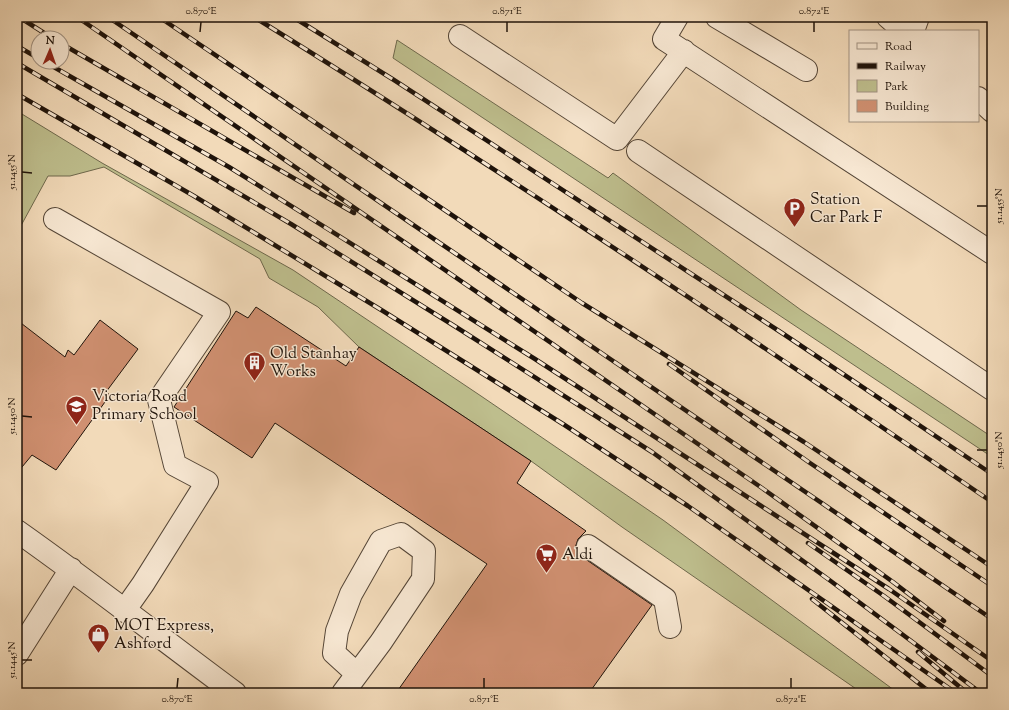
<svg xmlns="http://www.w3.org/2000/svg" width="1009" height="710" viewBox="0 0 1009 710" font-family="'Sorts Mill Goudy',serif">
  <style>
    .green { fill: #bebe8d; stroke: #6e684c }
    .building { fill: #d09071; stroke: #1f130a }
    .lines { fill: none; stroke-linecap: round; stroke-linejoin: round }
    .minor-casing { stroke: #544536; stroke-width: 24 }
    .minor { stroke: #f7e7d2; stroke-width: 22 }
    .rail-casing { stroke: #1f130a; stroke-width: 4.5 }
    .rail { stroke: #f7e7d2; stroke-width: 3; stroke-dasharray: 9; stroke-linecap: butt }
    .ticks { fill: none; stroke: #1f130a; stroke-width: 1.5 }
    .labels { text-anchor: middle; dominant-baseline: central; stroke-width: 3; stroke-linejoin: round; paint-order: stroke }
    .poi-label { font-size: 16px; fill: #1f130a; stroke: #f7e7d2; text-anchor: start }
    .neatline { fill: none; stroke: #1f130a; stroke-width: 1.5 }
    .ticks-label { font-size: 10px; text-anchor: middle; fill: #1f130a }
  </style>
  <rect width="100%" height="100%" fill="#f2dab9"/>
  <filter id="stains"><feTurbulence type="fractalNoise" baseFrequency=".005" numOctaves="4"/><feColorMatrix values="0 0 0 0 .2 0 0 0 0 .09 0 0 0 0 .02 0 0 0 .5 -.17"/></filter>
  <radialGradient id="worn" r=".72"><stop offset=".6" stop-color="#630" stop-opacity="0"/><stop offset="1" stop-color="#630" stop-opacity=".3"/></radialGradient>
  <path class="green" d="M397 40 608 178 613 173 801 310 992 437V457L393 58Z
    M17 111 102 163 293 270 481 396 663 520 898 693H862L622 527 531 461 359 347 318 307 269 278 260 259 104 167 70 176H48L17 233Z"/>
  <path class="building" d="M256 307 346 366 359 347 531 461 517 483 586 531 578 539 575 548 581 556 652 605 589 693H396L487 564 275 423 252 458 174 407 236 311 248 318Z
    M17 320 65 357 68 350 74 355 100 320 138 349 106 392 110 395 56 470 32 455 17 473Z"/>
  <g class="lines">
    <defs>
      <path id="minor" d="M677 17 664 39 992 253
        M717 17 806 70
        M888 17 904 31
        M913 31 918 17
        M460 36 617 139 684 51
        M978 98 992 111
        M638 151 992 389
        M55 219 219 312 159 400 175 465 207 482 143 584 124 611
        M17 531C91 583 162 639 235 693
        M588 546 665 599 670 627
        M17 654 71 569
        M343 693 381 642 423 579 424 551 401 534 381 541 351 594 337 631 334 653 357 674"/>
    </defs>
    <use href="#minor" class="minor-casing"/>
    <use href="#minor" class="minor"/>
    <defs>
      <path id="rail" d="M19 17 52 38
        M77 17 762 488 893 582 944 621
        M108 17 992 619
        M159 17 582 303 804 442 992 567
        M254 17C504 172 749 336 992 502
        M293 17 394 80 782 333 992 474
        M62 44 354 213
        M17 46 38 58
        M45 62 229 167 535 359 889 589 992 661
        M17 63 291 224 456 327 652 452 828 579 981 693
        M17 94 194 196 383 311 563 424 688 506 956 693
        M669 364 810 463 992 586
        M808 543 884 596 992 676
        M812 599 931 693
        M918 652 967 693"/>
    </defs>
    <use href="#rail" class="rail-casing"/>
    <use href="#rail" class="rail"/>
  </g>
  <path class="ticks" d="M200 32 201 22M507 32V22M814 32V22M22 172 32 173M977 206H987M22 416 32 417M977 450H987M22 660H32M177 688 178 678M484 688V678M791 688V678"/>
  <defs>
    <symbol id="parking-pin" viewBox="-11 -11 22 30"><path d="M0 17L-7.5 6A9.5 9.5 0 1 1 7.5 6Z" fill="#8f2418" stroke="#f7e7d2"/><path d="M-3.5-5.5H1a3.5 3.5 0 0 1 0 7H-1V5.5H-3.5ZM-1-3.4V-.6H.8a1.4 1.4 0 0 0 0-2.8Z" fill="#fff"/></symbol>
    <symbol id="building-pin" viewBox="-11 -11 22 30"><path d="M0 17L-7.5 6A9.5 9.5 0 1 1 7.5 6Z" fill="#8f2418" stroke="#f7e7d2"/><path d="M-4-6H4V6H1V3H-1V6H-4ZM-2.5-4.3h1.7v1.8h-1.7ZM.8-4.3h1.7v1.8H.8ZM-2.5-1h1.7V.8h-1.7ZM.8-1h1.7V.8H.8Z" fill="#fff"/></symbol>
    <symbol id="school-pin" viewBox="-11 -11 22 30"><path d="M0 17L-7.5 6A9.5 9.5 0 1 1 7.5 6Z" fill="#8f2418" stroke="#f7e7d2"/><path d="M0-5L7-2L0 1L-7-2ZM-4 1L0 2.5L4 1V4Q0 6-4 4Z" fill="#fff"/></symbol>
    <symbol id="supermarket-pin" viewBox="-11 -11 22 30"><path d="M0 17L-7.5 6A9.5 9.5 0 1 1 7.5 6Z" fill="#8f2418" stroke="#f7e7d2"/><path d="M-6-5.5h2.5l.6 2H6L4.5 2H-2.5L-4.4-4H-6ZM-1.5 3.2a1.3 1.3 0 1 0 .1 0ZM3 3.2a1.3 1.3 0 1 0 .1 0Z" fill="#fff"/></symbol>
    <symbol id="shop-pin" viewBox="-11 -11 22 30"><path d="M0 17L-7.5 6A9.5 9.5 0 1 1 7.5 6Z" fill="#8f2418" stroke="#f7e7d2"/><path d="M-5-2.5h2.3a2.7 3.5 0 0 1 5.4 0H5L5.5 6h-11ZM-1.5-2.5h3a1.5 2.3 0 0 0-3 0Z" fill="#fff"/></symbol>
  </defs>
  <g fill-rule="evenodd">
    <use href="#parking-pin" x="782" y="196" width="25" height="34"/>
    <use href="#building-pin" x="242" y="350" width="25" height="34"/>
    <use href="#school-pin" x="64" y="394" width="25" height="34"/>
    <use href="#supermarket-pin" x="534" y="542" width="25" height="34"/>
    <use href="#shop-pin" x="86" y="622" width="25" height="34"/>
  </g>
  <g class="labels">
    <g class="poi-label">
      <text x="810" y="200">Station<tspan x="810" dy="18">Car Park F</tspan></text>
      <text x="270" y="354">Old Stanhay<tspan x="270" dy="18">Works</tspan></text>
      <text x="92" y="397">Victoria Road<tspan x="92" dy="18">Primary School</tspan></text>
      <text x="562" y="555">Aldi</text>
      <text x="114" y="626">MOT Express,<tspan x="114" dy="18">Ashford</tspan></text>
    </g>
  </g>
  <rect width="1009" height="710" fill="none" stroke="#f2dab9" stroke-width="44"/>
  <rect x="849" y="30" width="130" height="92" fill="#f7e7d2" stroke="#a19282"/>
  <rect x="857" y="43" width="20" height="6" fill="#f7e7d2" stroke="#a19282"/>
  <text x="885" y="50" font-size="12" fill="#1f130a">Road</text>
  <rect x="857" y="63" width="20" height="6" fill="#1f130a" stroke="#a19282"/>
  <text x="885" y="70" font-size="12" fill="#1f130a">Railway</text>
  <rect x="857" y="80" width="20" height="12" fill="#bebe8d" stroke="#a19282"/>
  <text x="885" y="90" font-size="12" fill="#1f130a">Park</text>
  <rect x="857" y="100" width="20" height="12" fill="#d09071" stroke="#a19282"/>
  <text x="885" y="110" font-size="12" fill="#1f130a">Building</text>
  <g transform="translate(50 50) rotate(2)"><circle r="19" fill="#f7e7d2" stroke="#a19282"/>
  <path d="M0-3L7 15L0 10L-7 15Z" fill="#8f2418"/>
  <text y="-6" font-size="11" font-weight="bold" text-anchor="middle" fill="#1f130a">N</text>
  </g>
  <rect x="22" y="22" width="965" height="666" class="neatline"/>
  <g class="ticks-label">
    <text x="201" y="14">0.870°E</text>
    <text x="507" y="14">0.871°E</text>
    <text x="814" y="14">0.872°E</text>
    <text transform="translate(11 172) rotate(-90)" y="4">51.1455°N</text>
    <text transform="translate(998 206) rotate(-90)" y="4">51.1455°N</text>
    <text transform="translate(11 416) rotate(-90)" y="4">51.1450°N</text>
    <text transform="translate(998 450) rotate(-90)" y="4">51.1450°N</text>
    <text transform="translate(11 660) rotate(-90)" y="4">51.1445°N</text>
    <text x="177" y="702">0.870°E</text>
    <text x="484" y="702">0.871°E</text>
    <text x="791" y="702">0.872°E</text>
  </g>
  <rect width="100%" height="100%" filter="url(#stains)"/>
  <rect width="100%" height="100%" fill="url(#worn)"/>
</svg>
